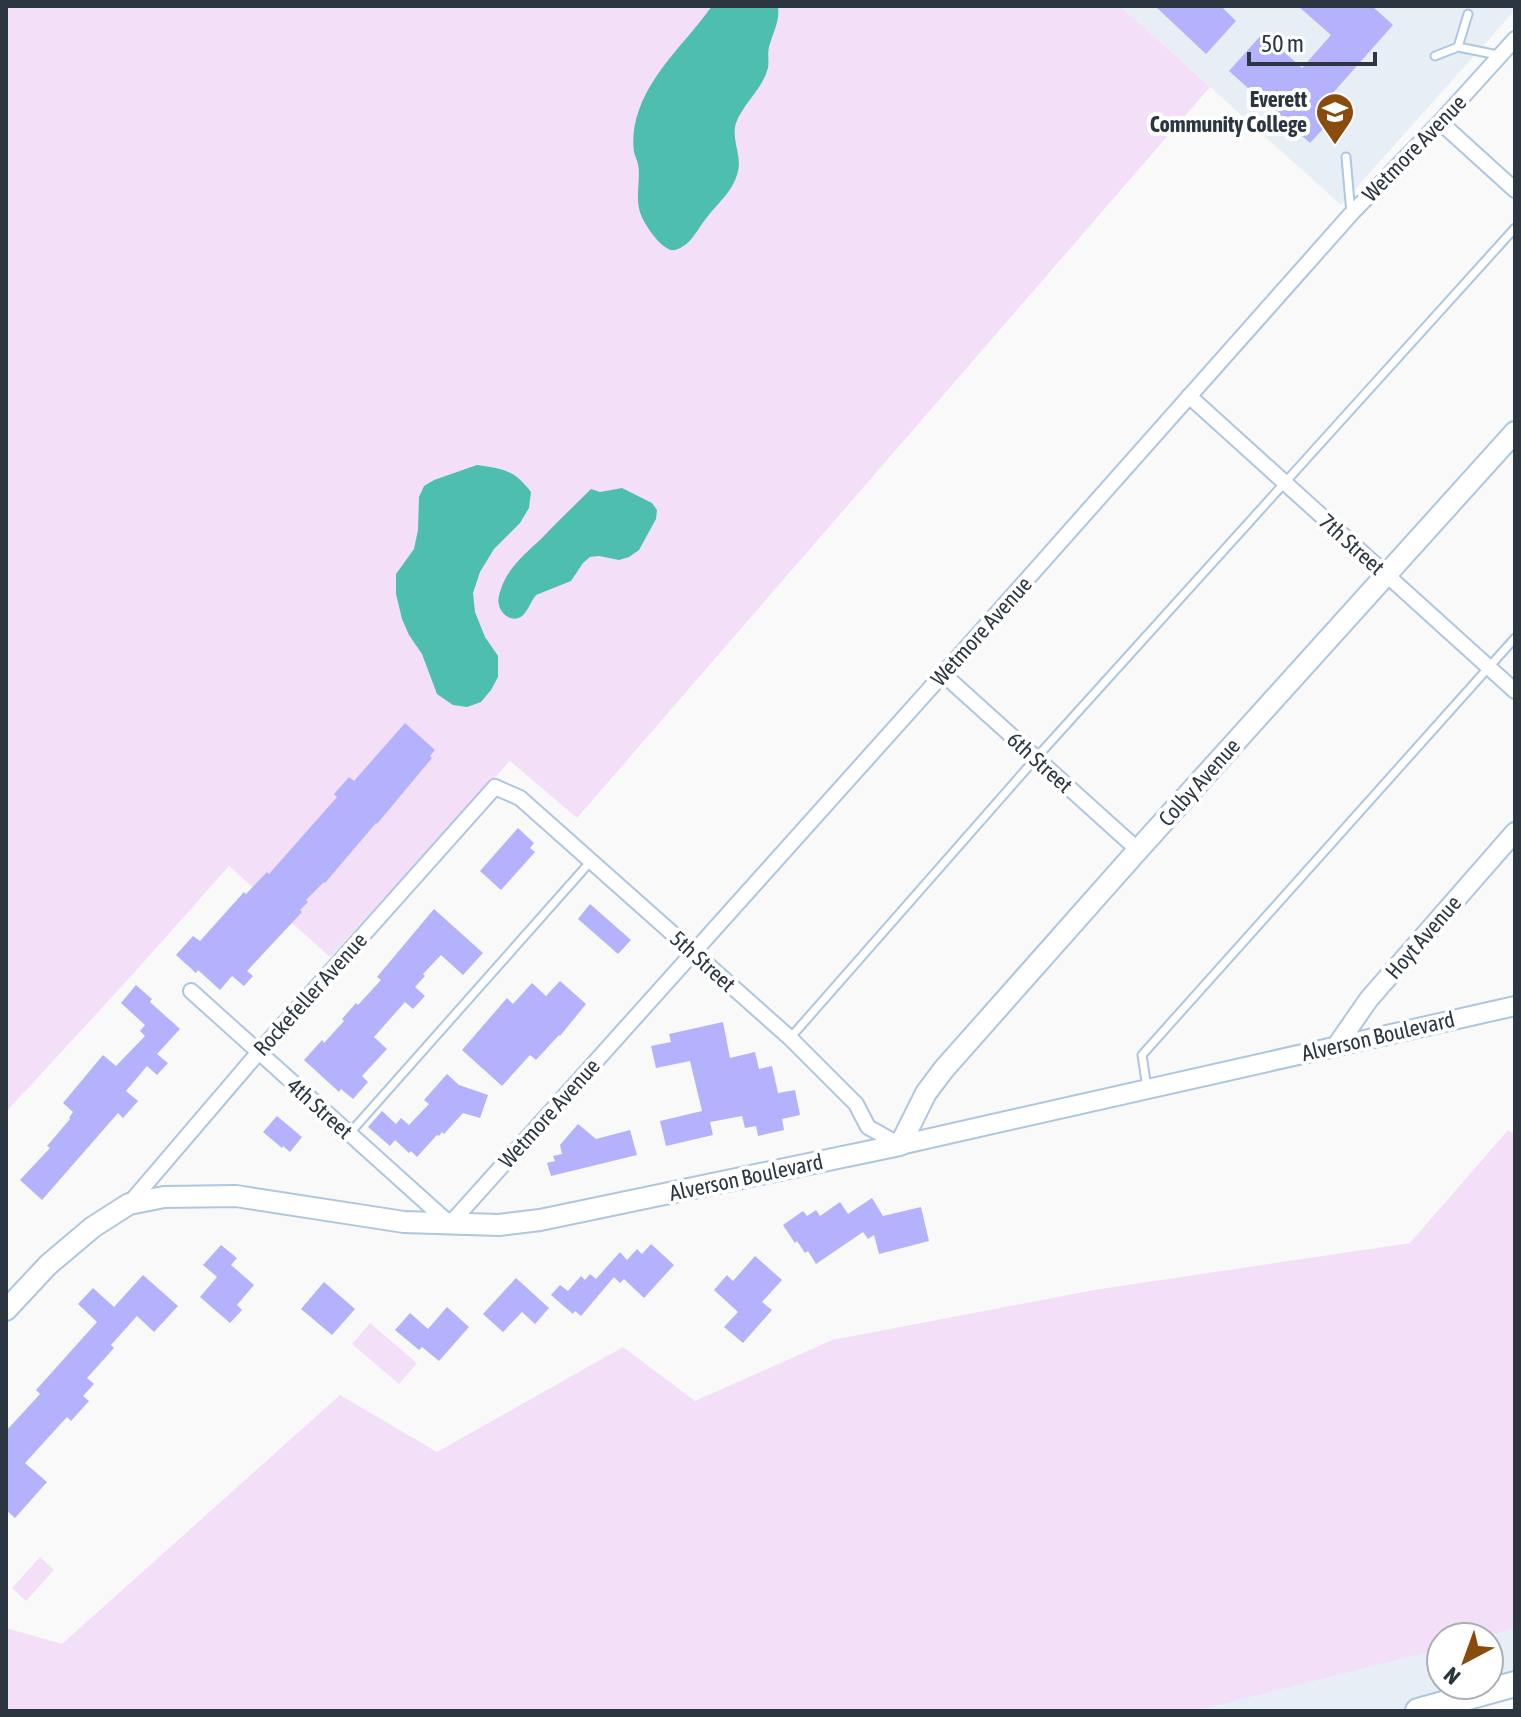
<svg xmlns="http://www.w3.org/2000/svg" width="1521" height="1717" viewBox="0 0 1521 1717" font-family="'Asap Condensed',sans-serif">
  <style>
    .built { fill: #e8eef5 }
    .green { fill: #f3e0f8 }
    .water { fill: #4ebeb1 }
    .building { fill: #b4b2fc }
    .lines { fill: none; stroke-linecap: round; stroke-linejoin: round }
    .service-casing { stroke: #aec6e0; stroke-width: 11 }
    .minor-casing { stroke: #aec6e0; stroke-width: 18 }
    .tertiary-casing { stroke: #aec6e0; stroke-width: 22 }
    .secondary-casing { stroke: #aec6e0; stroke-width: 24 }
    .primary-casing { stroke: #aec6e0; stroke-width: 28 }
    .service { stroke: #fff; stroke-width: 7 }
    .minor { stroke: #fff; stroke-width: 14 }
    .tertiary { stroke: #fff; stroke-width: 18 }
    .secondary { stroke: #fff; stroke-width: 20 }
    .primary { stroke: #fff; stroke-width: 24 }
    .labels { text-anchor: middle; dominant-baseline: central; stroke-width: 8; stroke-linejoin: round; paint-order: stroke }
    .poi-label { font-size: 22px; font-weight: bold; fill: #2c3640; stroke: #fff; text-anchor: end }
    .street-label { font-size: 22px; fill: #2c3640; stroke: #fff }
  </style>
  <rect width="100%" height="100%" fill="#f9f9f9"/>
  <path class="built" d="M1120 6H1515V10L1341 205Z
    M1515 1618V1683L1418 1711H1182L1441 1645V1685H1489V1637H1463Z"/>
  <path class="green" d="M6 6H1120L1210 87 577 818 510 761 330 957 229 866 133 974 6 1112Z
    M1508 1130 1515 1134V1628L1483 1637H1441V1649L1195 1711H6V1628L62 1644 340 1395 437 1452 623 1347 695 1401 832 1340 1094 1290 1410 1243Z
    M370 1323 417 1363 399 1384 352 1344Z
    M40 1557 54 1570 26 1601 12 1588Z"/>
  <path class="water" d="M712 6H778C780 22 773 32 769 47 767 55 770 63 767 71 761 90 743 104 736 123 731 139 742 156 738 171 734 190 719 202 708 216 697 229 692 245 675 250 663 253 643 223 640 212 635 197 641 179 638 164 637 160 635 156 634 152 632 139 634 123 639 110 653 70 688 40 712 6Z
    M477 465C504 469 514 470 531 492L529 508 520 523 494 549 480 572 473 593 475 612 485 637 498 656V677L491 690 481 702 467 707 453 705 437 694 422 654 409 635 402 619 396 594V574L414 549 418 530 419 497 424 486 434 480Z
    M622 488 652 503 657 510 656 519 639 550 629 557 619 560 599 556 590 557 583 563 571 581 536 595C531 601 528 611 522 616 513 623 501 615 499 605 497 599 500 592 502 586 509 567 527 552 542 538 558 521 575 505 591 489L600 492Z"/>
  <path class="building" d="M1155 6H1221L1236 21 1206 54Z
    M1298 6H1372L1393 25 1332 94 1345 105 1310 143 1229 71 1263 33 1302 68 1331 35Z
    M405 723 435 750 430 756 432 758 377 824 376 823 325 883 324 882 306 900 308 902 300 910 302 912 247 971 253 976 244 986 232 976 220 990 198 970 196 973 176 955 193 936 200 941 244 892 246 894 267 872 269 874 337 797 334 794 349 777 354 781Z
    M518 828 534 843 530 848 535 852 501 890 480 871Z
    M590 904 631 940 618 954 578 919Z
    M434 909 483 953 463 975 441 955 423 974 425 976 415 987 425 996 413 1009 405 1002 374 1037 387 1049 362 1076 368 1082 353 1099 341 1089 339 1092 304 1060 322 1040 324 1043 344 1021 342 1019 356 1003 358 1005 381 980 377 977Z
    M560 981 586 1004 560 1036 559 1035 536 1060 530 1055 502 1086 462 1050 507 998 513 1004 532 983 546 996Z
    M136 985 152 999 150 1002 180 1029 157 1054 168 1063 157 1075 147 1066 126 1091 138 1101 123 1118 118 1113 42 1200 20 1180 50 1148 47 1146 70 1119 69 1118 73 1112 63 1103 103 1055 116 1066 145 1036 140 1031 145 1025 121 1003Z
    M723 1022 730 1058 755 1052 759 1069 772 1066 778 1093 795 1090 800 1115 782 1119 784 1130 758 1136 756 1126 745 1128 742 1116 710 1122 713 1135 666 1146 660 1121 702 1111 690 1061 656 1068 651 1046 671 1042 669 1034Z
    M447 1074 459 1085 488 1095 480 1118 463 1113 444 1134 442 1132 439 1136 437 1135 417 1157 411 1151 409 1153 395 1140 390 1146 368 1127 382 1111 396 1124 401 1118 409 1125 429 1104 424 1100Z
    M277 1116 302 1137 290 1152 283 1146 282 1148 263 1132Z
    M578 1124 596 1139 630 1130 637 1155 551 1176 547 1163 555 1161 553 1156 562 1154 560 1145Z
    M872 1198 883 1216 921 1207 929 1241 879 1254 874 1235 868 1239 863 1232 816 1264 808 1251 805 1253 797 1241 795 1243 783 1225 803 1211 807 1216 816 1210 820 1216 840 1202 848 1214Z
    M651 1244 674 1265 644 1298 624 1279 620 1283 614 1277 581 1316 575 1311 573 1314 551 1295 560 1285 568 1291 581 1276 585 1280 590 1274 596 1279 620 1252 627 1260 637 1249 642 1254Z
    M221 1245 237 1258 231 1265 254 1285 237 1305 242 1310 230 1323 200 1297 217 1277 203 1265Z
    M755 1256 782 1280 762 1302 772 1310 743 1343 724 1327 738 1312 714 1290 727 1275 733 1281Z
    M143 1275 178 1306 154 1332 137 1316 111 1345 114 1348 87 1378 94 1384 83 1396 89 1401 71 1421 67 1417 25 1463 47 1482 15 1518 6 1510V1431L40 1394 36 1390 97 1322 78 1304 93 1288 114 1307Z
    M516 1278 549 1308 535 1324 522 1312 503 1332 483 1314Z
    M324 1282 355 1309 332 1335 301 1309Z
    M447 1307 469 1327 439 1361 422 1347 419 1350 395 1330 410 1313 428 1329Z"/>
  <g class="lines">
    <defs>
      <path id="service" d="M1458 47 1468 14
        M1435 56 1458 47 1498 55
        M1346 157 1351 214
        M791 1037 1036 758 1515 228
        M1147 1088 1142 1055 1515 638
        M349 1134 591 861"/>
      <path id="minor" d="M1440 122 1515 190
        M1189 396 1515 691
        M943 674 1138 850
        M191 991 450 1224 943 674 1351 214 1440 122 1515 39
        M129 1204 258 1053 495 787 520 798 790 1038 856 1104 868 1127 900 1145"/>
      <path id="tertiary" d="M1337 1045 1369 999 1515 832
        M900 1145 1515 1006"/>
      <path id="secondary" d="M6 1310 48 1265 93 1227 129 1204 164 1197 236 1196 404 1222 499 1225 540 1220 900 1145 926 1093 944 1069 1138 850 1515 432"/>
      <path id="primary" d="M1418 1711 1515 1684"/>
    </defs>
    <use href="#service" class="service-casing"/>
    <use href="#minor" class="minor-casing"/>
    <use href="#tertiary" class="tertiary-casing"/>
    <use href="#secondary" class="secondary-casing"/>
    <use href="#primary" class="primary-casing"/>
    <use href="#service" class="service"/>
    <use href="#minor" class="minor"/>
    <use href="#tertiary" class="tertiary"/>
    <use href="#secondary" class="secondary"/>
    <use href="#primary" class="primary"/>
  </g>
  <defs>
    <symbol id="university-pin" viewBox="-11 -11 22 30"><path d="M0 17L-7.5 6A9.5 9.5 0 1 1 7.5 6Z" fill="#894c0d" stroke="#fff"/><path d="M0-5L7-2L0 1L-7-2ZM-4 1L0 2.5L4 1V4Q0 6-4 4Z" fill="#fff"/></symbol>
  </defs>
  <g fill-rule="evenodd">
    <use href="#university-pin" x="1313" y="90" width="44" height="60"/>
  </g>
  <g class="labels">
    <g class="poi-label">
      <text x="1307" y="99">Everett<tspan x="1307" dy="25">Community College</tspan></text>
    </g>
    <g class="street-label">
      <text transform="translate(1414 148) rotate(-46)">Wetmore Avenue</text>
      <text transform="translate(1352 544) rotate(42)">7th Street</text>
      <text transform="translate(981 631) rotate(-48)">Wetmore Avenue</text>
      <text transform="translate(1040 762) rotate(42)">6th Street</text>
      <text transform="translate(1199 782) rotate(-48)">Colby Avenue</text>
      <text transform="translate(1423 937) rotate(-49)">Hoyt Avenue</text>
      <text transform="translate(703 961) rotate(42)">5th Street</text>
      <text transform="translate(310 994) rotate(-48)">Rockefeller Avenue</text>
      <text transform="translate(1378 1036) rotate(-13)">Alverson Boulevard</text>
      <text transform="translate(320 1108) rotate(42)">4th Street</text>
      <text transform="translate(549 1113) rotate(-48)">Wetmore Avenue</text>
      <text transform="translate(746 1177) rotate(-12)">Alverson Boulevard</text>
    </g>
  </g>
  <rect width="1521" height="1717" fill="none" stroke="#2c3640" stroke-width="16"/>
  <g transform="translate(1465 1661) rotate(221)"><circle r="38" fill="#ffffff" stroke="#abafb3" stroke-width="2"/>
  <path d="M0-6L14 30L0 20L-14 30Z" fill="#894c0d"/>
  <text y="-12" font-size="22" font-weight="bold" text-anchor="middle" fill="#2c3640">N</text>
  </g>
  <path d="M1249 52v12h126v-12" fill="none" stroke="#2c3640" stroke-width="4"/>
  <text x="1261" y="52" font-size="24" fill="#2c3640" stroke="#ffffff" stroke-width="6" paint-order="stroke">50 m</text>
</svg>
